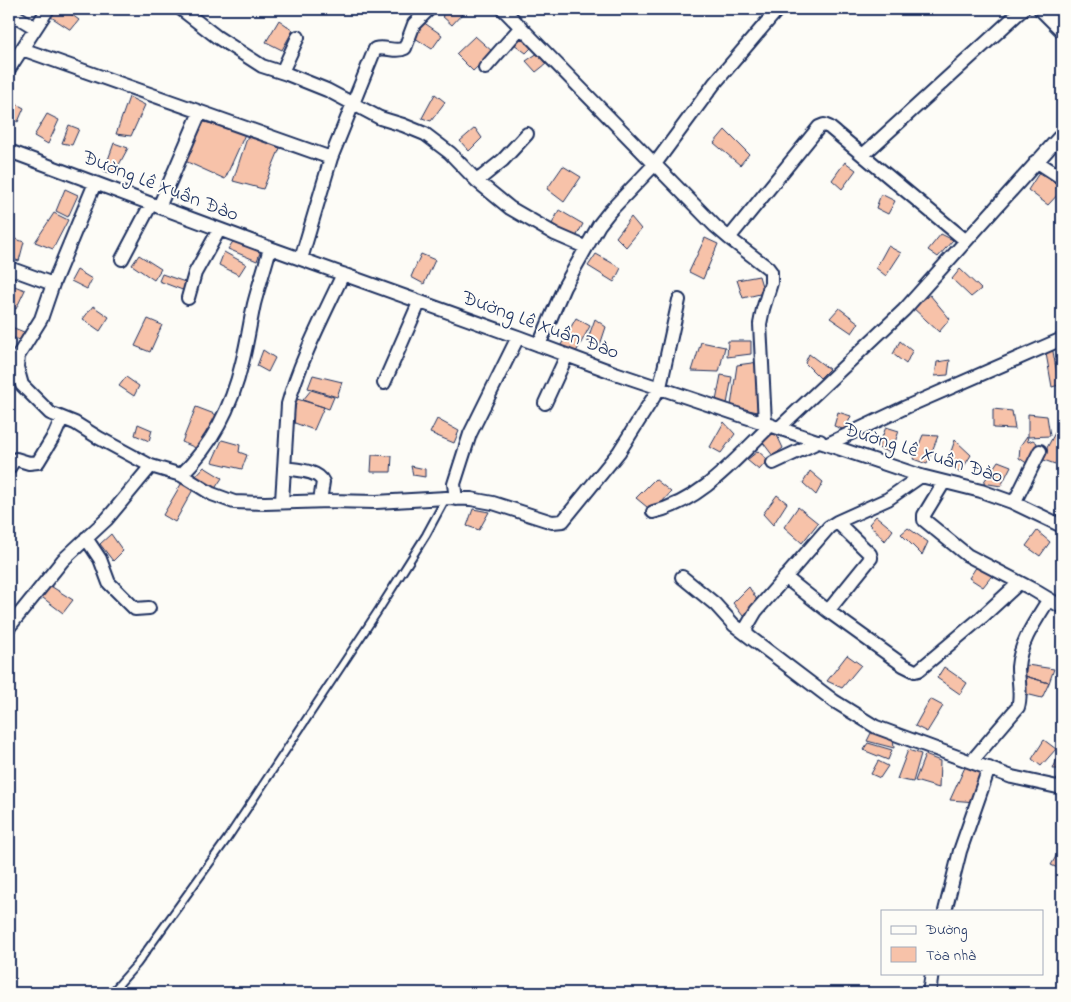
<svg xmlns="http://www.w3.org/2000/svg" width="1071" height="1002" viewBox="0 0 1071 1002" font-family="'Indie Flower',sans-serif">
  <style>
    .building { fill: #f7c2a9; stroke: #1b2f5e }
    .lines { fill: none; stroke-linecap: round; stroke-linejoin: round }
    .lane-casing { stroke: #1b2f5e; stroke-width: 10 }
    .street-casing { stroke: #1b2f5e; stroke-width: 16 }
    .lane { stroke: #fdfcf7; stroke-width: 6 }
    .street { stroke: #fdfcf7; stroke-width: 12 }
    .labels { text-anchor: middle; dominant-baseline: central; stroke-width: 4; stroke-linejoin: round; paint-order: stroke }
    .street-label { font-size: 20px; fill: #1b2f5e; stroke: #fdfcf7 }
  </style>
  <rect width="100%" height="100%" fill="#fdfcf7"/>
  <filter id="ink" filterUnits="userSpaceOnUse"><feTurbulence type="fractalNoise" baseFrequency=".02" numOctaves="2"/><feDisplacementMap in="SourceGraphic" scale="10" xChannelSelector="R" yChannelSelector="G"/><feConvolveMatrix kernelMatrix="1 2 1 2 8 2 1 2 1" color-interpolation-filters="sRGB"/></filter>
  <g filter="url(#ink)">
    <path class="building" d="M55 9H64L79 20 71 30 51 17Z
      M450 9H456L462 14 452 25 442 16Z
      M279 20 293 30 282 50 266 42Z
      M420 20 442 35 432 49 412 36Z
      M522 34 535 44 526 53 514 44Z
      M475 36 493 52 473 71 456 54Z
      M538 53 546 64 536 72 526 61Z
      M435 94 445 102 431 121 422 118Z
      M129 97 145 105 131 136 116 134Z
      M9 100 24 108 18 122 9 117Z
      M47 114 59 120 48 144 34 136Z
      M204 122 246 132 225 179 185 161Z
      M69 125 79 129 72 145 62 143Z
      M475 128 482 138 469 151 460 141Z
      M725 130 749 154 740 165 714 143Z
      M248 135 280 148 263 189 233 181Z
      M114 143 128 148 114 174 104 171Z
      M845 162 856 170 842 189 832 180Z
      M563 166 581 177 564 202 547 189Z
      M1039 173 1062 187V190L1048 205 1028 190Z
      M65 189 78 195 68 217 56 211Z
      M881 194 895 201 888 214 876 208Z
      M559 210 583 224 576 237 551 226Z
      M54 213 68 220 53 249 35 242Z
      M631 217 641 229 626 247 616 237Z
      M941 234 953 240 938 257 928 250Z
      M13 238 24 242 19 261 9 258V250Z
      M705 238 718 244 703 279 689 272Z
      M234 240 261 250 257 261 228 249Z
      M888 246 901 253 886 276 876 268Z
      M224 252 246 264 239 275 219 265Z
      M421 254 435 260 424 284 411 277Z
      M596 254 621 268 614 282 588 266Z
      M139 255 161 269 154 280 132 265Z
      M960 269 981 289 971 297 952 279Z
      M77 270 92 279 87 289 71 281Z
      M162 274 188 283 185 291 159 281Z
      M759 276 764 293 743 298 737 280Z
      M9 284 25 290 16 309 9 307Z
      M930 295 950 319 939 332 912 307Z
      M93 306 109 317 100 331 83 319Z
      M839 308 859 323 852 333 830 318Z
      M576 318 590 326 575 354 561 345Z
      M148 319 162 325 150 352 135 346Z
      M595 319 606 327 600 345 587 341Z
      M9 326 24 332 22 341 9 336Z
      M728 341H751V354L727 357Z
      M900 341 912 351 906 364 893 354Z
      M701 342 725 347 719 372 692 371Z
      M1052 346 1059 385 1052 387 1045 348Z
      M263 350 275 358 268 372 257 366Z
      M809 354 829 369 820 378 805 363Z
      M950 360 948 375 935 376 937 362Z
      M759 362 762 413 731 406 737 365Z
      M313 375 342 382 337 397 308 388Z
      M721 375 732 377 727 404 716 401Z
      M126 377 139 386 134 396 119 386Z
      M311 390 334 397 329 409 303 400Z
      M297 399 324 407 314 430 292 422Z
      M196 407 217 415 203 451 182 442Z
      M993 409 1012 411 1015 429 993 428Z
      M838 412 851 416 845 430 834 426Z
      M1028 414 1047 416 1050 436 1028 437Z
      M437 419 459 431 454 443 430 433Z
      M724 422 735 434 721 453 710 447Z
      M138 424 152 430 149 441 135 435Z
      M886 427 899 431 891 453 878 448Z
      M774 429 783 448 773 456 761 440Z
      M1056 431 1062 435V452L1055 464 1041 459Z
      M923 435 938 436 927 464 913 459Z
      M1027 436 1028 442 1033 440 1037 443 1028 464 1019 458 1020 446Z
      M222 440 240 445 239 452 247 455 242 469 212 462Z
      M955 440 971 455 960 473 947 463Z
      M758 451 768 460 759 470 747 460Z
      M372 455 392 456 391 472H371Z
      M998 461 1011 466 1001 486 983 483Z
      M411 466 425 469V477L413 475Z
      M204 467 222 478 214 490 193 479Z
      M810 471 823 482 816 495 803 483Z
      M184 479 195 486 175 522 163 515Z
      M655 479 671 492 653 512 636 498Z
      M777 495 787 503 773 525 763 514Z
      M798 507 818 523 802 543 784 527Z
      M473 509 489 512 479 530 467 526Z
      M876 516 893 530 885 541 869 524Z
      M908 528 928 542 922 555 901 534Z
      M1037 531 1050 542 1040 556 1026 546Z
      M111 534 123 551 113 561 100 544Z
      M979 563 995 572 983 587 969 578Z
      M49 585 73 600 63 613 39 595Z
      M749 587 759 603 743 616 733 603Z
      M847 655 861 665 842 688 827 681Z
      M1027 665 1054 669 1049 683 1025 676Z
      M944 667 967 683 960 694 937 678Z
      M1025 676 1049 683 1042 698 1022 693Z
      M930 699 943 706 927 732 915 726Z
      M872 731 893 739 894 748 867 741Z
      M1044 740 1056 749 1041 766 1032 759Z
      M868 743 892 750 888 760 863 750Z
      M1062 747V769H1053Z
      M908 750 921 754 913 782 897 779Z
      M925 755 940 761 939 788 915 781Z
      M878 761 888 766 880 778 871 774Z
      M966 765 985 771 976 802 950 800Z
      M1058 853 1062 855V870L1051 865Z"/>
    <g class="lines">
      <defs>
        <path id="lane" d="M113 991 137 964 227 839 378 611 426 535 446 498"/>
        <path id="street" d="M181 9 217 37 262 66 287 74 327 90 380 118 403 125 425 134 450 153 477 181 510 208 555 234 585 247
          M503 9 715 226 729 238 768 268 771 272V283L763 309 760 324 765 423
          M1040 9 1062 31
          M9 12 34 27
          M22 49 331 158
          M485 68 521 27
          M9 69 48 9
          M282 72 298 37
          M9 151 270 248 518 337 612 372 921 476 981 491 1012 502 1062 526
          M863 155 1023 9
          M1036 161 1062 178
          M477 181 503 160 527 134
          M95 183 53 284 41 319 18 356 17 367 22 385 50 413 75 423 99 438 151 466 181 475 212 494 234 502 265 503 329 501 376 502 446 498 471 499 493 503 552 522 563 521 619 452 660 387 679 300
          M159 207 200 112
          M729 238 819 127 824 125 829 127 965 240
          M122 259 151 204
          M301 259 331 158 375 49C385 46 396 53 405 48L414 24 429 9
          M9 268 53 284
          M188 298 195 273 219 230
          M539 345 564 287 599 225 610 211 655 164 714 84 778 9
          M384 383 419 303
          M545 403 567 355
          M779 428 904 310 1062 134
          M828 444 906 407 1062 339
          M773 463 820 441
          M9 468 14 460 16 459 29 463 38 462 55 434 62 418
          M284 468C296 470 318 470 323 482L320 501
          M181 475C212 445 232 406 242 363 247 344 250 323 254 304 259 285 265 267 270 248
          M921 476 888 499 837 522 829 527 756 611 746 628 747 635 834 701 876 727 1012 777 1062 788
          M944 482 924 515V520L967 555 1032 589 1062 607
          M456 499 454 484 470 434 518 337
          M282 501 288 404C300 360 324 315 343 274
          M1014 503 1040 451
          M653 512C702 501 736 458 771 425
          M86 538 100 559 109 583 135 609 149 608
          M682 577 715 604 734 625 747 635
          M785 577 828 611 903 665 915 671 919 670 982 617 1019 583
          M828 611 871 558 870 554 837 522
          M9 627 63 560 107 519 151 466
          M972 761 1018 707C1022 695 1018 680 1018 667 1020 642 1036 620 1049 599
          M945 911 960 851 989 768
          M929 993 932 973"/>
      </defs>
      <use href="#lane" class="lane-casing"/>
      <use href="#street" class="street-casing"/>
      <use href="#lane" class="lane"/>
      <use href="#street" class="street"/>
    </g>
  </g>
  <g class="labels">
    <g class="street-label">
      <text transform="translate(160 187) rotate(21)">Đường Lê Xuân Đào</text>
      <text transform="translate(540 326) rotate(20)">Đường Lê Xuân Đào</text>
      <text transform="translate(923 454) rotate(17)">Đường Lê Xuân Đào</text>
    </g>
  </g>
  <rect width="1071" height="1002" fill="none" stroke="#fdfcf7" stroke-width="30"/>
  <rect x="15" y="15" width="1041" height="972" fill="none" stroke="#1b2f5e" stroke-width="2" filter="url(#ink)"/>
  <rect x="881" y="910" width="162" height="65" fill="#fdfcf7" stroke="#a3aaba"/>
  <rect x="891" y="926" width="25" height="8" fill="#fdfcf7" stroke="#a3aaba"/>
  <text x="926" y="934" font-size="15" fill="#1b2f5e">Đường</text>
  <rect x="891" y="947" width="25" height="15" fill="#f7c2a9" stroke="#a3aaba"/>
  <text x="926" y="960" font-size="15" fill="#1b2f5e">Tòa nhà</text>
</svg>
